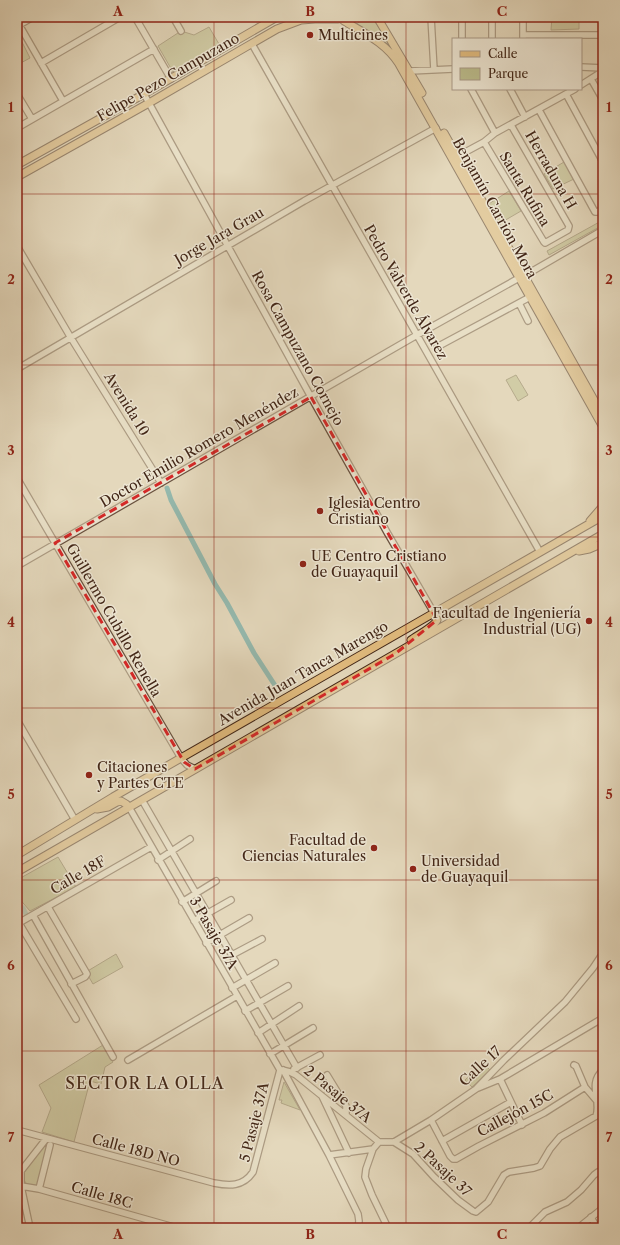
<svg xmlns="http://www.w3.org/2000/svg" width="620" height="1245" viewBox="0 0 620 1245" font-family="'Libre Caslon Text',serif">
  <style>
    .green { fill: #bbbc8c; stroke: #7e7152 }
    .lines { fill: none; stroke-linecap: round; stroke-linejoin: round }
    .canal { stroke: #95baaf; stroke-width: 5 }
    .minor-casing { stroke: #6a5240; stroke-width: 8 }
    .major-casing { stroke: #422617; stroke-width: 9 }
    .minor { stroke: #ede6d3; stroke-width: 5.5 }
    .major { stroke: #e2bc7e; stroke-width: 7 }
    .marked { fill: none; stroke: #d62828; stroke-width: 3; stroke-dasharray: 8 5; stroke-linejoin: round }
    .grid { fill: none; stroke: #8f2418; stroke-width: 1; stroke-opacity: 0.55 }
    .poi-dot { fill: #8f2418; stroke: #ede6d3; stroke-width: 1.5 }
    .labels { text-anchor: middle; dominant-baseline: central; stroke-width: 3; stroke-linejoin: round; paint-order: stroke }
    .poi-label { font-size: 14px; fill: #422617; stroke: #ede6d3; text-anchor: start }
    .street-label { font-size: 14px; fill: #422617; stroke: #ede6d3 }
    .quarter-label { font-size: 16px; letter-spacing: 1px; fill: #422617; stroke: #ede6d3 }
    .neatline { fill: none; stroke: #8f2418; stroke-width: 1.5 }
    .grid-label { font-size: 13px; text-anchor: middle; font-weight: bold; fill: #8f2418 }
  </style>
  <rect width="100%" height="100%" fill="#e4d8bc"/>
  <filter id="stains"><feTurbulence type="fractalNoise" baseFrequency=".005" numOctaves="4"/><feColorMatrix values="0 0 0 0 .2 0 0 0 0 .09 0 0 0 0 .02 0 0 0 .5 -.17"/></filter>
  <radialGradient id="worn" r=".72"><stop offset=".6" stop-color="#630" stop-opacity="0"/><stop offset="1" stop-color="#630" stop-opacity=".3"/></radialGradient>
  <path class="green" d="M365 17H372L392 48V49L375 36 357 25V24Z
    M552 17H579V29L551 30Z
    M209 27 219 44 173 72 158 46 181 31 194 35Z
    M20 38 30 58 17 65V40Z
    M564 162 574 179 553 189 544 174Z
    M509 191 521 211 497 225 487 205Z
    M603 220V225L549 255 547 251Z
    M516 375 528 395 518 401 506 380Z
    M58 857 76 887 30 911 17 896V880Z
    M116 954 123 967 93 984 86 972Z
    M103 1045 113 1062 105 1067 101 1084 90 1081 74 1142 42 1132 51 1108 39 1085Z
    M483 1063 490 1070 472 1087 465 1080Z
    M284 1082 300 1110 281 1103 282 1100H279Z
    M45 1142 50 1143 39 1188 26 1184 24 1179 22 1171Z"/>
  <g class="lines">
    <path class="canal" d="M167 488 171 500 215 584 227 603 254 653 278 690
      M17 904 23 908 27 916"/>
    <defs>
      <path id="minor" d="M135 17 171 79
        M173 17 181 31
        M431 17 434 70
        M462 17V39
        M523 17V39
        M17 21 63 101
        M19 25 33 17
        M523 35H603
        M492 39V17
        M252 44 540 552
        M41 63 120 17
        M581 67 603 68
        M410 71 453 69
        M591 79 603 100
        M581 85 603 71
        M471 89 495 133
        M510 89 525 117
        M17 94 32 119
        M144 94 311 397 388 534 434 613
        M566 94 603 162
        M539 110 595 212H597L603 209
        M17 128 154 49
        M484 142 544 242 545 243 568 230 569 226 511 125
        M458 156 484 142 495 133 575 89
        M17 246 71 338 161 483
        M524 276 603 230
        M519 303 528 321
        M437 347 530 297
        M17 369 304 201 436 128
        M17 478 181 758 187 765 195 769
        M17 566 417 335 519 278
        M17 720 75 820
        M142 800 297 1068
        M129 807 280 1070
        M158 860 190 839
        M182 902 216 881
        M48 907 87 974 85 977 71 984
        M33 915 113 1057
        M194 921 231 900
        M19 923 76 1019
        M17 924 151 847
        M206 943 249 918
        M232 955 262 939
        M232 988 275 963
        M245 1011 288 986
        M258 1033 299 1006
        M270 1054 313 1028
        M128 1060 237 996
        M574 1065 576 1066 585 1087 596 1100
        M294 1069 320 1055
        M282 1070 290 1072 296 1075 379 1142
        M283 1070 329 1155 358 1214 359 1221 358 1228
        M327 1075 346 1106V1115
        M500 1079 522 1125
        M478 1088 500 1079 603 1018
        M322 1096 349 1153
        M431 1120 450 1156 453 1159H456L479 1146 544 1113 585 1087
        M17 1130 214 1183C229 1186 243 1187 253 1172L280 1070
        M442 1141 511 1102
        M379 1142H394L431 1120 476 1089 504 1060 565 1002 593 968 603 953
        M379 1142 373 1149 366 1169 365 1177 372 1195 388 1228
        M394 1142 413 1154 434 1177 458 1200 473 1211 476 1212 488 1202 504 1175 509 1172 534 1168 540 1166 550 1149 560 1137 596 1116C602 1101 587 1084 603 1070
        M329 1155 373 1149
        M21 1186 39 1189 177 1228
        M39 1189 50 1145
        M591 1217 597 1228
        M30 1228 21 1186V1171L46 1139
        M529 1228 545 1212 567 1202 581 1190 594 1175 598 1172 603 1170
        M578 1228 603 1208"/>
      <path id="major" d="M377 17 422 93
        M343 20H350L356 17
        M344 21C364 33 386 43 399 64L603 427
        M444 133 603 416
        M17 165 144 94 277 17
        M17 177 149 103 277 29 301 20 315 19H338
        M590 521 603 506
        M579 551 589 549 603 543
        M411 640C418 635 435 626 437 620L434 613
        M97 809 108 807 117 802 121 801 126 804 129 807
        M17 855 113 797 603 516
        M17 872 603 534"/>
    </defs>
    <use href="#minor" class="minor-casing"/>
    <use href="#major" class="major-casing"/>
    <use href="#minor" class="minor"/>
    <use href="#major" class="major"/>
  </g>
  <path d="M0 0H620V1245H0ZM311 397 437 620 395 654 195 769 184 762 55 543Z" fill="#e4d8bc" fill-opacity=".55" fill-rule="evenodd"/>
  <path class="marked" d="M311 397 437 620 395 654 195 769 184 762 55 543Z"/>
  <path class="grid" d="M214 17V1228M406 17V1228M17 194H603M17 365H603M17 537H603M17 708H603M17 880H603M17 1051H603"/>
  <g class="poi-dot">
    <circle cx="310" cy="35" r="4"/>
    <circle cx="320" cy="511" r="4"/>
    <circle cx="303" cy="564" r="4"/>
    <circle cx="589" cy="621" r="4"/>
    <circle cx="89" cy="775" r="4"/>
    <circle cx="374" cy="848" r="4"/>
    <circle cx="413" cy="869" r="4"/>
  </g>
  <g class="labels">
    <g class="poi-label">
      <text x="318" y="35">Multicines</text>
      <text x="328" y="503">Iglesia Centro<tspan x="328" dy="16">Cristiano</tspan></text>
      <text x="311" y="556">UE Centro Cristiano<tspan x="311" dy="16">de Guayaquil</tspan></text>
      <text x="581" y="613" text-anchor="end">Facultad de Ingeniería<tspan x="581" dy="16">Industrial (UG)</tspan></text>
      <text x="97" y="767">Citaciones<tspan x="97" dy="16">y Partes CTE</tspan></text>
      <text x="366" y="840" text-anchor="end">Facultad de<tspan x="366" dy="16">Ciencias Naturales</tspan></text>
      <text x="421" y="861">Universidad<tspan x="421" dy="16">de Guayaquil</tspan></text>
    </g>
    <g class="street-label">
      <text transform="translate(168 77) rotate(-30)">Felipe Pezo Campuzano</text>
      <text transform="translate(551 170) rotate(60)">Herraduna H</text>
      <text transform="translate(525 189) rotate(59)">Santa Rufina</text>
      <text transform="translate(495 208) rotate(61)">Benjamín Carrión Mora</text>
      <text transform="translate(219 236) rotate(-30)">Jorge Jara Grau</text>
      <text transform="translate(406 292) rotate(60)">Pedro Valverde Álvarez</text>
      <text transform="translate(298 348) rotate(61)">Rosa Campuzano Cornejo</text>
      <text transform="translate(127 404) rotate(58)">Avenida 10</text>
      <text transform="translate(199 447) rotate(-30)">Doctor Emilio Romero Menéndez</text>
      <text transform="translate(114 620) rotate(60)">Guillermo Cubillo Renella</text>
      <text transform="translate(303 673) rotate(-30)">Avenida Juan Tanca Marengo</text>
      <text transform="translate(78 875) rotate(-30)">Calle 18F</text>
      <text transform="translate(214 933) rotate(60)">3 Pasaje 37A</text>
      <text transform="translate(480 1066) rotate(-43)">Calle 17</text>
      <text transform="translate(338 1094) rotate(39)">2 Pasaje 37A</text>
      <text transform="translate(515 1113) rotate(-28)">Callejón 15C</text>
      <text transform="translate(254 1122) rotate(-76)">5 Pasaje 37A</text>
      <text transform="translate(136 1150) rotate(15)">Calle 18D NO</text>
      <text transform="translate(443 1169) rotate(43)">2 Pasaje 37</text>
      <text transform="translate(102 1195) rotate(16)">Calle 18C</text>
    </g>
    <g class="quarter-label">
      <text x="145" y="1083">SECTOR LA OLLA</text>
    </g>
  </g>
  <rect width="620" height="1245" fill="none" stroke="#e4d8bc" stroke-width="44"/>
  <rect x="452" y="38" width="130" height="52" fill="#ede6d3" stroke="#a99988"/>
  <rect x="460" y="51" width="20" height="6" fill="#e2bc7e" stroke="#a99988"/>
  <text x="488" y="58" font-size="12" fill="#422617">Calle</text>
  <rect x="460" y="68" width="20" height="12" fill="#bbbc8c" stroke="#a99988"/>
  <text x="488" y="78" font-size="12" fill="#422617">Parque</text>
  <rect x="22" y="22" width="576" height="1201" class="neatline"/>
  <g class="grid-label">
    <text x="118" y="16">A</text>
    <text x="310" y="16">B</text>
    <text x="502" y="16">C</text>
    <text x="11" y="112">1</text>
    <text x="609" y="112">1</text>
    <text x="11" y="284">2</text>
    <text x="609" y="284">2</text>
    <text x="11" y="455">3</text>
    <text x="609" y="455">3</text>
    <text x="11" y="627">4</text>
    <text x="609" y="627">4</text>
    <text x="11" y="799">5</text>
    <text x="609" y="799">5</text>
    <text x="11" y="970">6</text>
    <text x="609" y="970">6</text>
    <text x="11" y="1142">7</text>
    <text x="609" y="1142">7</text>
    <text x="118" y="1239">A</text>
    <text x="310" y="1239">B</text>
    <text x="502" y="1239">C</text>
  </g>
  <rect width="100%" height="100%" filter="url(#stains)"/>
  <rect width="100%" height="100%" fill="url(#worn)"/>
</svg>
